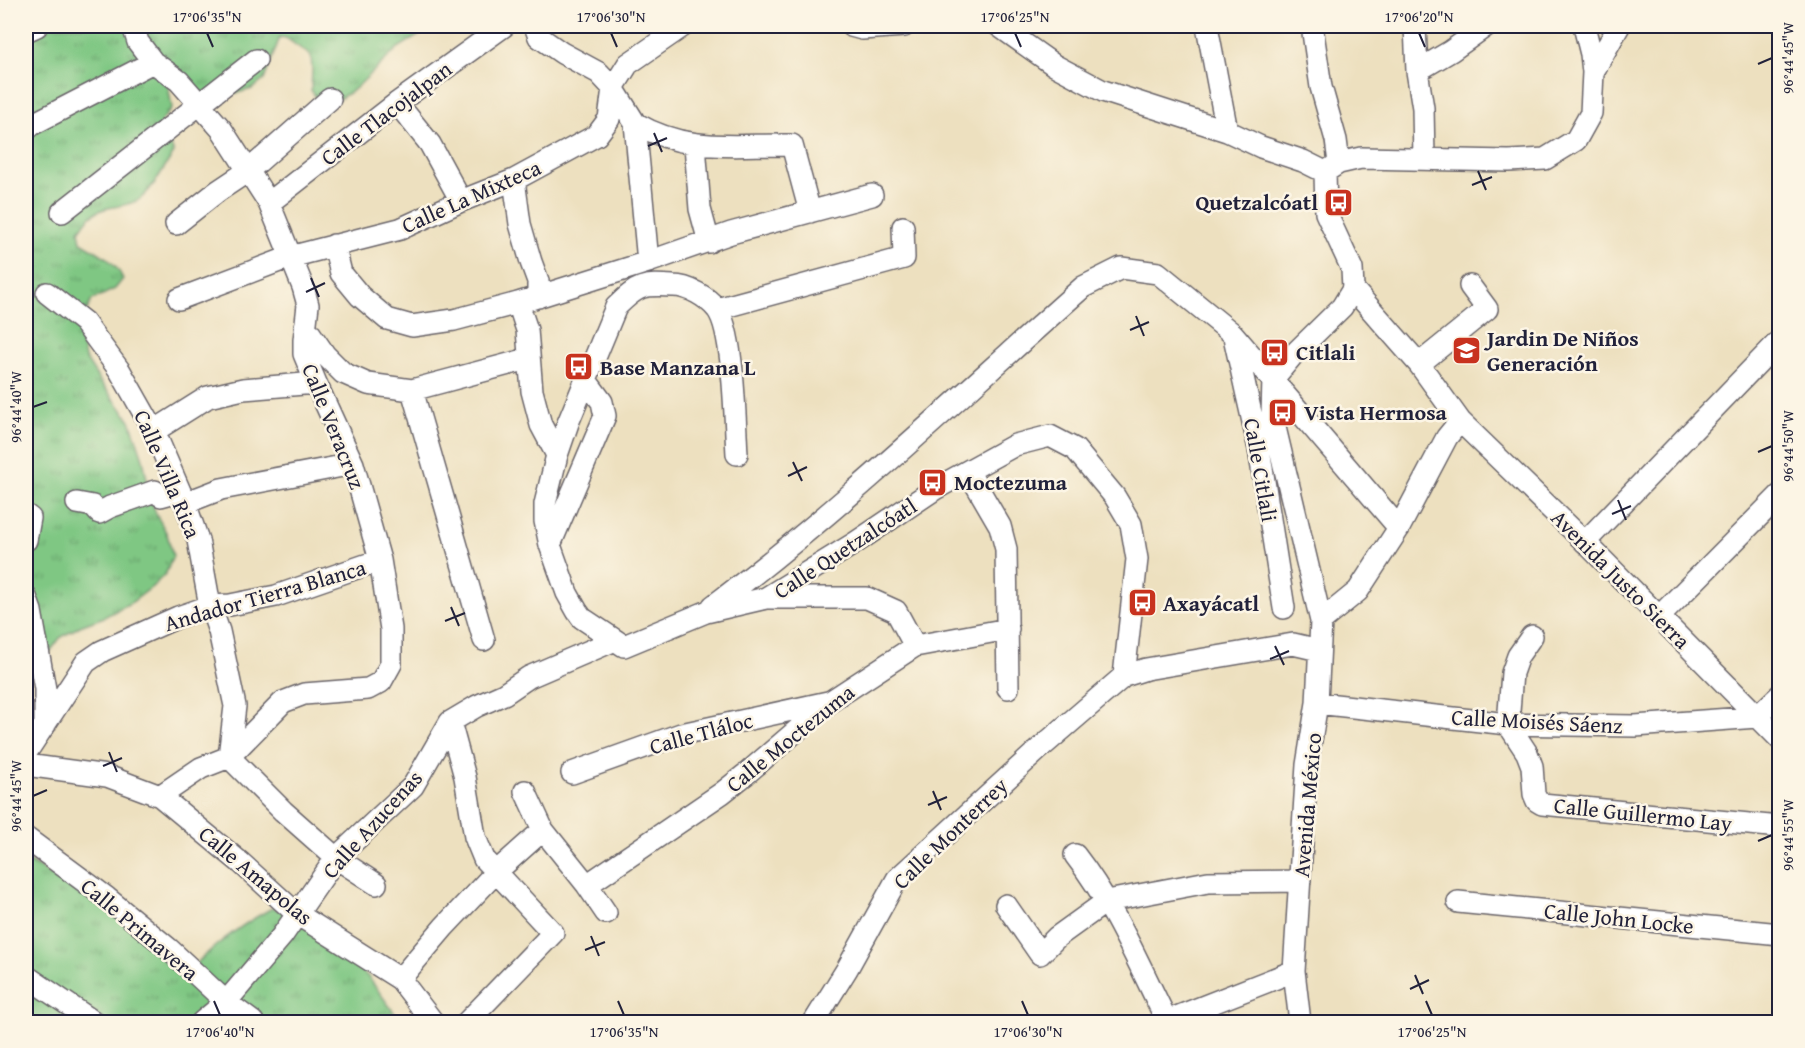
<svg xmlns="http://www.w3.org/2000/svg" width="1805" height="1048" viewBox="0 0 1805 1048" font-family="'Gentium Book Plus',serif">
  <style>
    .park { fill: url(#park-tufts); stroke: #50745f; stroke-width: 1.5 }
    .lines { fill: none; stroke-linecap: round; stroke-linejoin: round }
    .minor-casing { stroke: #696469; stroke-width: 24 }
    .minor { stroke: #fff; stroke-width: 21 }
    .ticks { fill: none; stroke: #22223b; stroke-width: 2 }
    .labels { text-anchor: middle; dominant-baseline: central; stroke-width: 5; stroke-linejoin: round; paint-order: stroke }
    .street-label { font-size: 22px; fill: #22223b; stroke: #fcf5e5 }
    .poi-label { font-size: 22px; font-weight: bold; fill: #22223b; stroke: #fcf5e5; text-anchor: start }
    .neatline { fill: none; stroke: #22223b; stroke-width: 2 }
    .ticks-label { font-size: 15px; text-anchor: middle; fill: #22223b }
  </style>
  <defs>
    <pattern id="park-tufts" width="24" height="20" patternUnits="userSpaceOnUse" patternTransform="scale(1.5)"><rect width="24" height="20" fill="#7fc783"/><path d="M3 7l-1-3M5 7V3M7 7l1-3M15 17l-1-3M17 17v-4M19 17l1-3" fill="none" stroke="#68a16c"/></pattern>
  </defs>
  <rect width="100%" height="100%" fill="#fcf5e5"/>
  <filter id="ink" filterUnits="userSpaceOnUse"><feTurbulence type="fractalNoise" baseFrequency=".0167" numOctaves="2"/><feDisplacementMap in="SourceGraphic" scale="12" xChannelSelector="R" yChannelSelector="G"/><feConvolveMatrix kernelMatrix="1 2 1 2 8 2 1 2 1" color-interpolation-filters="sRGB"/></filter>
  <filter id="wash" filterUnits="userSpaceOnUse"><feTurbulence type="fractalNoise" baseFrequency=".008" numOctaves="4" result="noise"/><feDisplacementMap in="SourceGraphic" scale="24" xChannelSelector="R" yChannelSelector="G"/><feGaussianBlur stdDeviation="1.35" result="paint"/><feColorMatrix in="noise" values="0 0 0 0 0 0 0 0 0 0 0 0 0 0 0 0 0 1.4 0 .05"/><feComposite in="paint" operator="in"/></filter>
  <g filter="url(#wash)">
    <rect width="100%" height="100%" fill="#ede0bf"/>
    <path class="park" d="M26 26H434L398 48 355 89 336 101 319 102 311 90 312 70 311 56 286 38 280 37 264 80 252 89 237 93 197 97 168 85 172 108 162 120 159 133 170 143 174 153C163 168 154 188 140 199 126 209 104 204 91 216 86 220 83 226 79 231L81 242C98 252 115 260 123 279L115 289 92 300 78 327 85 358 101 383 130 420 143 459 150 495 156 514 167 534 173 556 166 573 152 587 132 602 104 617 80 626 60 638 26 684Z
      M26 860 93 900 126 923 170 967 185 975C210 948 239 926 272 908L288 912 342 951 369 978 401 1022H26Z"/>
  </g>
  <g filter="url(#ink)">
    <g class="lines">
      <defs>
        <path id="minor" d="M535 26 539 37 562 53 599 73 613 88 635 123 648 262
          M851 26 862 29 904 26
          M999 26 1054 65 1103 91 1227 131
          M1207 26 1227 131 1261 147 1303 161 1325 172
          M1312 26 1321 87 1336 140 1339 163
          M1415 26 1417 71 1423 108 1424 159
          M26 31 37 26
          M1417 71 1451 51 1486 26
          M1593 72 1619 26
          M397 103 430 144 461 201
          M635 123C688 154 734 144 792 145L810 212
          M26 130 33 124 153 62
          M695 145 700 209 709 242
          M514 180 520 224 531 262 538 281V297
          M269 203 397 103 504 26
          M62 212 256 60
          M176 224 218 191 248 171 330 99
          M334 245 341 273 360 296 387 319 412 326 454 320 518 303 648 262 731 233 872 195
          M1353 289 1419 364 1460 421 1585 542 1780 739
          M47 293 84 322 120 371 154 431 185 503 198 540 210 606 219 631 235 706 229 757 283 811 336 858 376 884
          M179 299 290 257 400 229 461 201 514 180 597 135 609 119 613 88 628 64 683 26
          M518 303 527 330 532 391 541 425 557 455
          M717 309 904 258 903 227
          M305 326 325 355 343 373 368 384 412 390 528 359
          M1234 337 1259 449 1284 608
          M1419 364 1487 309 1470 286
          M412 390 484 640
          M154 431 208 397 243 389 316 383
          M737 454C735 423 734 331 717 309 707 297 689 286 673 286 643 284 638 285 616 307L568 423 557 455 545 504V521L550 545 567 593 577 611 582 618 624 646 706 612 766 598 855 543 935 489 1015 445 1050 436 1075 449 1115 497 1131 524 1137 559 1124 676
          M968 471 1000 526 1006 549 1008 688
          M77 503 93 506 99 513 110 507 155 491 161 496 179 491
          M185 503 221 489 353 464
          M26 515 30 518 26 540
          M1585 542 1780 340
          M550 545 605 416 602 402 585 379
          M26 597 31 611 45 689V725
          M766 598H867L896 611 915 646
          M713 606C842 509 962 394 1083 287L1121 268 1158 273 1233 334 1399 528
          M1659 617 1780 495
          M1321 621 1358 591 1399 528 1447 437 1460 421
          M1532 636 1518 656 1512 673 1508 724 1527 753 1532 766 1534 794 1537 801 1542 804 1780 827
          M1317 703 1508 724 1635 726 1757 717 1780 695
          M450 722 465 777 475 837 484 859 553 933 467 1022
          M26 753 86 662 102 651 178 617 210 606 230 605 276 596 380 560
          M26 765 107 776 160 796 201 768 229 757 283 702 304 694 368 689 381 682 391 664V629L380 560 353 464 316 383 304 354V340L308 305 303 287 269 203 222 130 179 81 153 62 138 42 133 26
          M572 773 681 734 828 702
          M525 791 543 830 587 885 606 913
          M160 796 241 863 297 914 400 979 433 1022
          M26 838 107 898 168 948 226 1002 253 1022
          M1075 855C1114 905 1139 965 1167 1021
          M587 885 722 793 746 774 831 701 915 646 1008 629
          M1458 902 1780 934
          M1006 905 1040 954 1057 937 1107 901 1208 882 1300 881
          M26 976 94 1022
          M400 979 444 927 496 872 543 830
          M202 1022 226 1002 282 936 336 858 413 786 450 722 477 706 504 694 529 677 615 640
          M814 1022 847 969 897 879 1038 750 1124 676 1146 669 1293 644 1319 650
          M1164 1022 1294 971
          M1300 1022 1294 971 1307 765 1317 703 1321 621 1272 415 1273 379 1292 356 1342 307 1353 289 1352 269 1326 213 1325 172 1339 163 1361 158 1509 161 1545 159 1576 140 1591 113 1593 72 1591 54 1584 26"/>
      </defs>
      <use href="#minor" class="minor-casing"/>
      <use href="#minor" class="minor"/>
    </g>
  </g>
  <path class="ticks" d="M207 33 213 47M611 33 617 47M1015 33 1021 47M1419 33 1425 47M1758 64 1772 58M654 133 662 152M648 146 667 138M1478 171 1486 190M1472 185 1492 177M311 278 319 297M306 292 325 283M1136 316 1144 336M1130 330 1149 322M33 407 47 402M1758 452 1772 446M793 462 802 481M788 476 807 467M1618 500 1626 520M1612 514 1631 506M451 607 459 626M445 621 465 613M1275 646 1284 665M1270 659 1289 651M109 752 117 772M103 766 122 758M933 791 941 810M33 796 47 790M928 805 947 797M1758 841 1772 835M591 936 599 956M585 950 605 942M1415 975 1423 994M1410 989 1429 980M214 1001 220 1015M618 1001 624 1015M1022 1001 1028 1015M1426 1001 1432 1015"/>
  <defs>
    <symbol id="bus-square" viewBox="-11 -11 22 22"><rect x="-9" y="-9" width="18" height="18" rx="4" fill="#c8321e" stroke="#fcf5e5"/><path d="M-5-6H5V4H4V6H2V4H-2V6H-4V4H-5ZM-3.5-4V0h7V-4ZM-3.5 1.2v1.5H-2V1.2ZM2 1.2v1.5H3.5V1.2Z" fill="#fff"/></symbol>
    <symbol id="school-square" viewBox="-11 -11 22 22"><rect x="-9" y="-9" width="18" height="18" rx="4" fill="#c8321e" stroke="#fcf5e5"/><path d="M0-5L7-2L0 1L-7-2ZM-4 1L0 2.5L4 1V4Q0 6-4 4Z" fill="#fff"/></symbol>
  </defs>
  <g fill-rule="evenodd">
    <use href="#bus-square" x="1322" y="186" width="33" height="33"/>
    <use href="#school-square" x="1450" y="334" width="33" height="33"/>
    <use href="#bus-square" x="1258" y="336" width="33" height="33"/>
    <use href="#bus-square" x="562" y="350" width="33" height="33"/>
    <use href="#bus-square" x="1266" y="396" width="33" height="33"/>
    <use href="#bus-square" x="916" y="466" width="33" height="33"/>
    <use href="#bus-square" x="1126" y="586" width="33" height="33"/>
  </g>
  <g class="labels">
    <g class="street-label">
      <text transform="translate(386 113) rotate(-37)">Calle Tlacojalpan</text>
      <text transform="translate(471 196) rotate(-24)">Calle La Mixteca</text>
      <text transform="translate(334 426) rotate(68)">Calle Veracruz</text>
      <text transform="translate(1261 470) rotate(80)">Calle Citlali</text>
      <text transform="translate(168 474) rotate(67)">Calle Villa Rica</text>
      <text transform="translate(845 548) rotate(-33)">Calle Quetzalcóatl</text>
      <text transform="translate(1621 579) rotate(45)">Avenida Justo Sierra</text>
      <text transform="translate(265 595) rotate(-16)">Andador Tierra Blanca</text>
      <text transform="translate(1537 721) rotate(3)">Calle Moisés Sáenz</text>
      <text transform="translate(701 733) rotate(-15)">Calle Tláloc</text>
      <text transform="translate(790 738) rotate(-39)">Calle Moctezuma</text>
      <text transform="translate(1307 805) rotate(-85)">Avenida México</text>
      <text transform="translate(1643 814) rotate(6)">Calle Guillermo Lay</text>
      <text transform="translate(372 824) rotate(-48)">Calle Azucenas</text>
      <text transform="translate(950 833) rotate(-44)">Calle Monterrey</text>
      <text transform="translate(256 875) rotate(40)">Calle Amapolas</text>
      <text transform="translate(1619 918) rotate(6)">Calle John Locke</text>
      <text transform="translate(140 929) rotate(40)">Calle Primavera</text>
    </g>
    <g class="poi-label">
      <text x="1318" y="202" text-anchor="end">Quetzalcóatl</text>
      <text x="1487" y="338">Jardin De Niños<tspan x="1487" dy="25">Generación</tspan></text>
      <text x="1296" y="352">Citlali</text>
      <text x="600" y="367">Base Manzana L</text>
      <text x="1304" y="412">Vista Hermosa</text>
      <text x="954" y="482">Moctezuma</text>
      <text x="1163" y="603">Axayácatl</text>
    </g>
  </g>
  <rect width="1805" height="1048" fill="none" stroke="#fcf5e5" stroke-width="66"/>
  <rect x="33" y="33" width="1739" height="982" class="neatline"/>
  <g class="ticks-label">
    <text x="207" y="22">17°06'35"N</text>
    <text x="611" y="22">17°06'30"N</text>
    <text x="1015" y="22">17°06'25"N</text>
    <text x="1419" y="22">17°06'20"N</text>
    <text transform="translate(1788 58) rotate(-90)" y="5">96°44'45"W</text>
    <text transform="translate(16 407) rotate(-90)" y="5">96°44'40"W</text>
    <text transform="translate(1788 446) rotate(-90)" y="5">96°44'50"W</text>
    <text transform="translate(16 796) rotate(-90)" y="5">96°44'45"W</text>
    <text transform="translate(1788 835) rotate(-90)" y="5">96°44'55"W</text>
    <text x="220" y="1037">17°06'40"N</text>
    <text x="624" y="1037">17°06'35"N</text>
    <text x="1028" y="1037">17°06'30"N</text>
    <text x="1432" y="1037">17°06'25"N</text>
  </g>
</svg>
